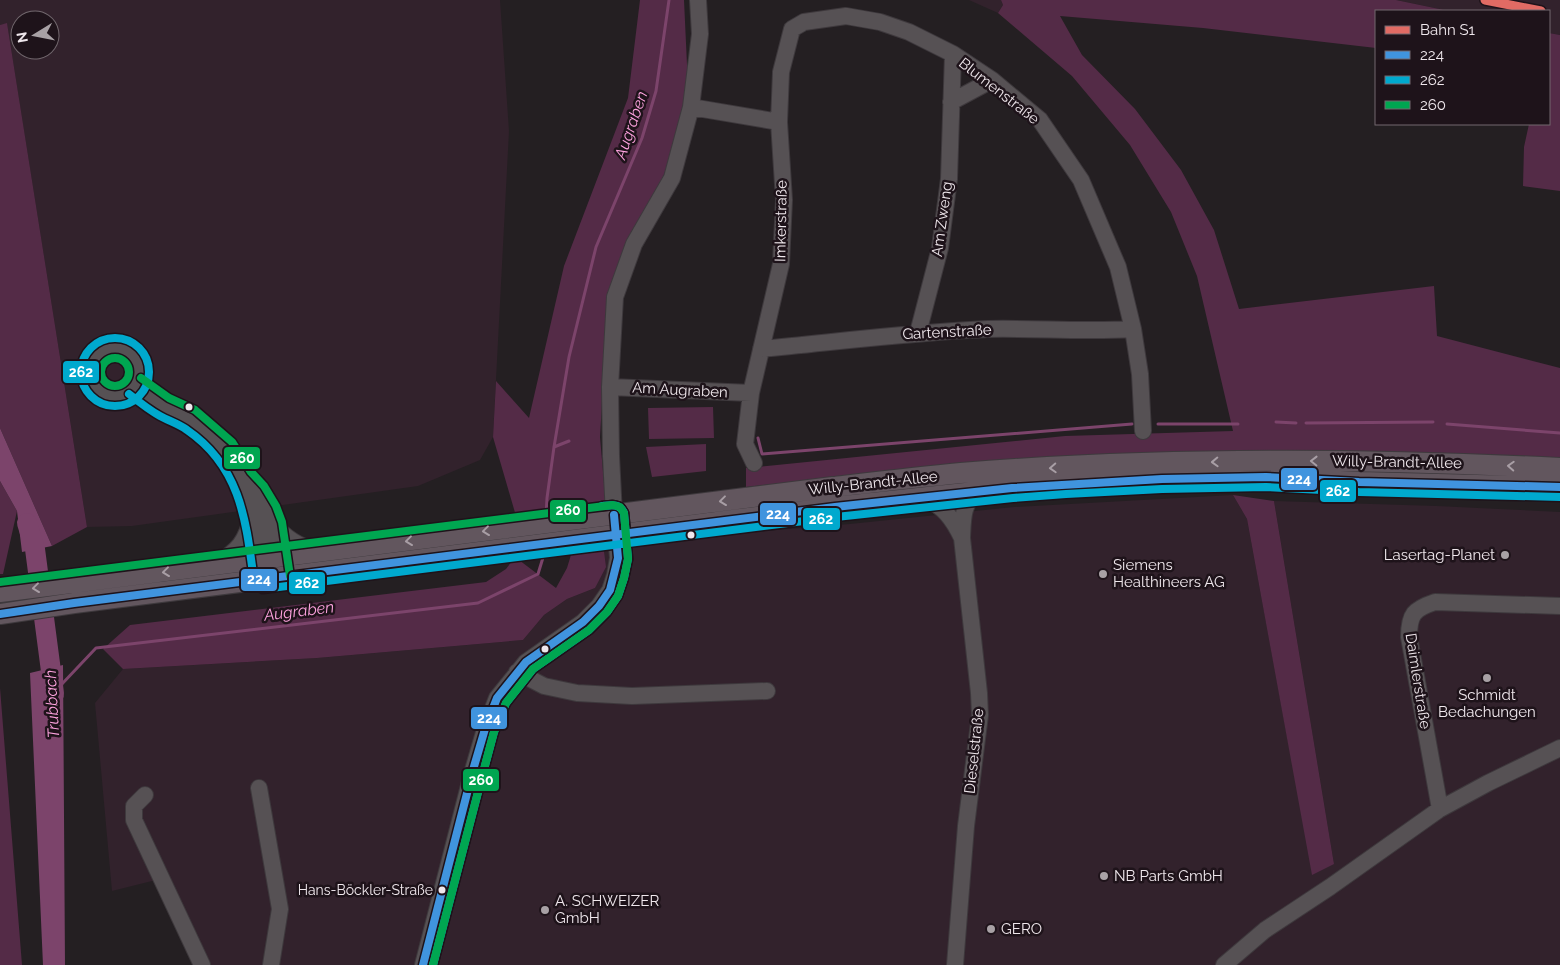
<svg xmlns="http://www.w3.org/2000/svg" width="1560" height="965" viewBox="0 0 1560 965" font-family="Raleway,sans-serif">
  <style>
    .built { fill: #32222c; fill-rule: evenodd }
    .green { fill: #542b47 }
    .water { fill: #7c446b }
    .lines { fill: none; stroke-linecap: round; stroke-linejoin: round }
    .stream { stroke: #7c446b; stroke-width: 3 }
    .river { stroke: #7c446b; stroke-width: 20 }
    .minor-casing { stroke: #3e393d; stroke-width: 18 }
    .major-casing { stroke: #3e393d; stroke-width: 22 }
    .minor { stroke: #565154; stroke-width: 16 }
    .major { stroke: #62565e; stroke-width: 20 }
    .bus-1-casing { stroke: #1e131a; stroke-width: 11 }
    .bus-2-casing { stroke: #1e131a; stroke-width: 11 }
    .bus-3-casing { stroke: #1e131a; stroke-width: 11 }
    .bus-1 { stroke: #4094de; stroke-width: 8 }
    .bus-2 { stroke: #00a9ce; stroke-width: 8 }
    .bus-3 { stroke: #00a651; stroke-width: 8 }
    .rail-1-casing { stroke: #1e131a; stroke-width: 12 }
    .rail-1 { stroke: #e16b64; stroke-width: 9 }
    .oneway { stroke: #a89ea5 }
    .bus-dot { fill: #efe7ec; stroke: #1e131a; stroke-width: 2 }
    .poi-dot { fill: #a8a1a5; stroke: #1e131a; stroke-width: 2 }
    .labels { text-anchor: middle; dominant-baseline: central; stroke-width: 5; stroke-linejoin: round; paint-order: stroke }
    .bus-label { font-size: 14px; fill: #efe7ec; stroke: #1e131a; text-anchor: end }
    .street-label { font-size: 15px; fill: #efe7ec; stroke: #1e131a }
    .poi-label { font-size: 15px; fill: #efe7ec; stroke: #1e131a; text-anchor: start }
    .water-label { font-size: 16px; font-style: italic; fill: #fea3df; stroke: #1e131a }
    .line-badge { stroke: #1e131a; stroke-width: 2 }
    .badge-label { font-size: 14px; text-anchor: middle; font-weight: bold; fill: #fff }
  </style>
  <rect width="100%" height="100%" fill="#241f22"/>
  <path class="built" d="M0 0H500L509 131 493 437 480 460 418 486 132 526 87 527 7 24 0 25ZM20 20H50V50H20Z
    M969 0H1001L1003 5 998 13Z
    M1396 0H1560V35L1549 33V11H1449Z
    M1233 495 1247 519 1291 758 1334 864 1274 501 1437 506 1560 512V965H196L156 880 112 891 95 703 123 669 317 658 523 640 544 615 567 599 595 588 603 544 850 524 1014 507Z"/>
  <path class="green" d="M640 0H684L689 108 657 193 608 300 600 437 606 506 516 516 493 437 496 381 529 418 564 266 628 98Z
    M1001 0H1396L1449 11H1376V48L1203 28 1060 16 1082 55 1135 109 1181 170 1214 230 1239 309 1434 286 1437 336 1560 368V460L948 465 746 487V468L1065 436 1233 431 1197 276 1171 212 1130 145 1072 76 998 13 1003 5Z
    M7 23 87 527 52 546 0 428V25Z
    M1549 33 1560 35V191L1523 186 1524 147 1529 124H1549Z
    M713 407 714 438 649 439 648 408Z
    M706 444V471L652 477 646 447Z
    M0 481 17 511 3 574H0Z
    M1233 495 1274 501 1334 864 1312 875 1247 519Z
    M603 544 606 567 595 588 567 599 544 615 523 640 317 658 123 669 103 649 130 625 486 582 506 569 515 557 556 588 567 568 574 545Z
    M0 688 22 965H0Z"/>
  <path class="water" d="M0 428 52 546 22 552 17 511 0 481Z
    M63 665 65 965H43L30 673Z"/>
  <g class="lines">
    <path class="stream" d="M1276 422 1296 423
      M1306 423 1433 422
      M1158 424H1238
      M1447 424 1560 433
      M758 438 762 454 1132 424
      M554 447 569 441
      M546 517 547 498 554 447 569 357 596 247 642 138 656 91 669 0
      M61 685 96 648 478 603 538 574 545 551"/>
    <path class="river" d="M27 523 35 549 54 694"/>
    <defs>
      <path id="minor" d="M951 102 992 80
        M691 107 779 122 784 200 781 264 751 393 745 444 754 463
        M779 122 781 72 792 29 804 22 846 16 880 22 909 32 953 54 992 80 1040 120 1081 180 1118 267 1133 329 1140 374 1143 431
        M918 333 940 248 949 179 953 54
        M91 372a24 24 0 1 1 48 0a24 24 0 1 1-48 0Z
        M761 349C836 342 912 332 988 329 1037 328 1085 332 1133 329
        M135 386C144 393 153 401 163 406 171 412 182 414 190 419 243 453 255 502 262 560
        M610 387 751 393
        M250 485C269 506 274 530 278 558
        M923 498C943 505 953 519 962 538
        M614 515 611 456 610 387 615 297 634 244 672 178 691 107 700 34 698 0
        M272 523C285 537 298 547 317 551
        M215 565C238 551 247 541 252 515
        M517 672 544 686 577 693 632 696 767 691
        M259 788 280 909 271 965
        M145 795 134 806V820L202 965
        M1440 809 1409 637C1409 614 1414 609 1435 602L1560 606
        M423 965 473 770 485 729 497 698 526 662 583 622 599 606 610 590 615 575 618 558 616 534
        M955 965 966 826 980 715 979 693 962 538C963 519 962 504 977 492
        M1224 965 1265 930 1330 887 1440 809 1488 783 1560 748"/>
      <path id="major" d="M0 592 833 487C876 482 918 477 961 473 1160 457 1361 458 1560 468
        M0 614 74 603 835 507 1012 488 1162 479 1266 477 1359 482 1560 487"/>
    </defs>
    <use href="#minor" class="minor-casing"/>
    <use href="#major" class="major-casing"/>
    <use href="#minor" class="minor"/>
    <use href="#major" class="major"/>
    <defs>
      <path id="bus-1" d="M0 614 74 603 835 507 1012 488 1162 479 1266 477 1359 482 1560 487
        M423 965 473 770 485 729 497 698 526 662 583 622 599 606 610 590 618 558 614 515"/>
      <path id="bus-2" d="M81 372a34 34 0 1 1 68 0a34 34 0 1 1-68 0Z
        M129 394C139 402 149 410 160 416 169 421 179 424 187 430 241 467 246 521 254 581L257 586 263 589 836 517 1013 498 1066 494 1162 489 1266 487 1359 492 1560 497
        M433 965 483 773 494 732 506 703 533 669 589 630 607 612 618 596 624 578 628 559 624 513C620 503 611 505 602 506"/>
      <path id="bus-3" d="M101 372a14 14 0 1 1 28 0a14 14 0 1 1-28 0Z
        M141 378 169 398 195 410 232 442 251 472 264 486 276 506 282 522 290 576
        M0 582 613 505 620 507 624 513 628 559 624 578 618 596 607 612 589 630 533 669 506 703 494 732 483 773 433 965"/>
    </defs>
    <use href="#bus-1" class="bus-1-casing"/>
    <use href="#bus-2" class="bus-2-casing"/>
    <use href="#bus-3" class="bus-3-casing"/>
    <use href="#bus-1" class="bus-1"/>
    <use href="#bus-2" class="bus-2"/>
    <use href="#bus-3" class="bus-3"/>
    <defs>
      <path id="rail-1" d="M1485 0 1541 11"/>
    </defs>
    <use href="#rail-1" class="rail-1-casing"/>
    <use href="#rail-1" class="rail-1"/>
  </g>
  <defs><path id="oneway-chevron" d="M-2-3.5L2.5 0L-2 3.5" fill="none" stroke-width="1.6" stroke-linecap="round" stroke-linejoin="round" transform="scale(1.25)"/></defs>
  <g class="oneway">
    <use href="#oneway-chevron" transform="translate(1314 461) rotate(-179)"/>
    <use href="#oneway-chevron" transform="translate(1215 462) rotate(178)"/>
    <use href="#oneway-chevron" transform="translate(1511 466) rotate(-177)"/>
    <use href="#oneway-chevron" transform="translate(1053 468) rotate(177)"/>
    <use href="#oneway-chevron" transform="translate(723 501) rotate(173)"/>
    <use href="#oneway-chevron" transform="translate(486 531) rotate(173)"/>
    <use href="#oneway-chevron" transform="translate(409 541) rotate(173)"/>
    <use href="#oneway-chevron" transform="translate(166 572) rotate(173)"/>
    <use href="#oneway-chevron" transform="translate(36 588) rotate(173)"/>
  </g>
  <g class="bus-dot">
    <circle cx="189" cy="407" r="4.5"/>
    <circle cx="691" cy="535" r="4.5"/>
    <circle cx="545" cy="649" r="4.5"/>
    <circle cx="442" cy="890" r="4.5"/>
  </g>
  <g class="poi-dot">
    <circle cx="1505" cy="555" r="5"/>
    <circle cx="1103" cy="574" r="5"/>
    <circle cx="1487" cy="678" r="5"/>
    <circle cx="1104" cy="876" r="5"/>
    <circle cx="545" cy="910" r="5"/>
    <circle cx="991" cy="929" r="5"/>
  </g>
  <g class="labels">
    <g class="bus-label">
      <text x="433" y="890">Hans-Böckler-Straße</text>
    </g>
    <g class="street-label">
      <text transform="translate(999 91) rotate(38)">Blumenstraße</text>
      <text transform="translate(942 219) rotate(-82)">Am Zweng</text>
      <text transform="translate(781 221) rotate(-89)">Imkerstraße</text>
      <text transform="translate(947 332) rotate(-3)">Gartenstraße</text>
      <text transform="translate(680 390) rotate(3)">Am Augraben</text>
      <text transform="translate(1397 462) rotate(1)">Willy-Brandt-Allee</text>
      <text transform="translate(873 483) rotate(-6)">Willy-Brandt-Allee</text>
      <text transform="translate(1418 681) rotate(81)">Daimlerstraße</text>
      <text transform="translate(974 751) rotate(-84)">Dieselstraße</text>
    </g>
    <g class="poi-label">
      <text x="1495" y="555" text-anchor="end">Lasertag-Planet</text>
      <text x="1113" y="565">Siemens<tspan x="1113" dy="17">Healthineers AG</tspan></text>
      <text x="1487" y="695" text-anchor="middle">Schmidt<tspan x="1487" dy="17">Bedachungen</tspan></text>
      <text x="1114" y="876">NB Parts GmbH</text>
      <text x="555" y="901">A. SCHWEIZER<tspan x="555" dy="17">GmbH</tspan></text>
      <text x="1001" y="929">GERO</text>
    </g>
    <g class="water-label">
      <text transform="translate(631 125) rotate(-71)">Augraben</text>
      <text transform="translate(299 611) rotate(-7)">Augraben</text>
      <text transform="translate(52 704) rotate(-93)">Trubbach</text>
    </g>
  </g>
  <g class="line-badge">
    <rect x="62" y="360" width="38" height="24" rx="5" fill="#00a9ce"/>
    <rect x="223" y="446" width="38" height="24" rx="5" fill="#00a651"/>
    <rect x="1280" y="467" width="38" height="24" rx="5" fill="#4094de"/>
    <rect x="1319" y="479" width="38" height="24" rx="5" fill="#00a9ce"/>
    <rect x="549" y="499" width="38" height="24" rx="5" fill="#00a651"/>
    <rect x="759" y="502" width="38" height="24" rx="5" fill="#4094de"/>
    <rect x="802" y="507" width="39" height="24" rx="5" fill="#00a9ce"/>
    <rect x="240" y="568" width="38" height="24" rx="5" fill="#4094de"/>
    <rect x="288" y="571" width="38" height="24" rx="5" fill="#00a9ce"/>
    <rect x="470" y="706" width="38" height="24" rx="5" fill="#4094de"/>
    <rect x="462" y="768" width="38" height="24" rx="5" fill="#00a651"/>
  </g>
  <g class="badge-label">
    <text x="81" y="377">262</text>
    <text x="242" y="463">260</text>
    <text x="1299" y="484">224</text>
    <text x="1338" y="496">262</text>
    <text x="568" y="515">260</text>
    <text x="778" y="519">224</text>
    <text x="821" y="524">262</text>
    <text x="259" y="584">224</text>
    <text x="307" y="588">262</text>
    <text x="489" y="723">224</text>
    <text x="481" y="785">260</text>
  </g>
  <rect x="1375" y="10" width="175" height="115" fill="#1e131a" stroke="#72686e"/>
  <rect x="1385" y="26" width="25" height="8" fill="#e16b64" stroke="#72686e"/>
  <text x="1420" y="35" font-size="15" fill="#efe7ec">Bahn S1</text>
  <rect x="1385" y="51" width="25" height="8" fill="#4094de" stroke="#72686e"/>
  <text x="1420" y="60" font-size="15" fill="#efe7ec">224</text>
  <rect x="1385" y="76" width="25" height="8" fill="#00a9ce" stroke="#72686e"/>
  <text x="1420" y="85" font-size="15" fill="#efe7ec">262</text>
  <rect x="1385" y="101" width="25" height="8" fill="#00a651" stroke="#72686e"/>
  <text x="1420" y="110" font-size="15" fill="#efe7ec">260</text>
  <g transform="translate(35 35) rotate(260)"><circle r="24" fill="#1e131a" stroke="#72686e"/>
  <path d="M0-4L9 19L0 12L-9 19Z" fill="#a8a1a5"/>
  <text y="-8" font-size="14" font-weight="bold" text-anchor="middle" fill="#efe7ec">N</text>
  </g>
</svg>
